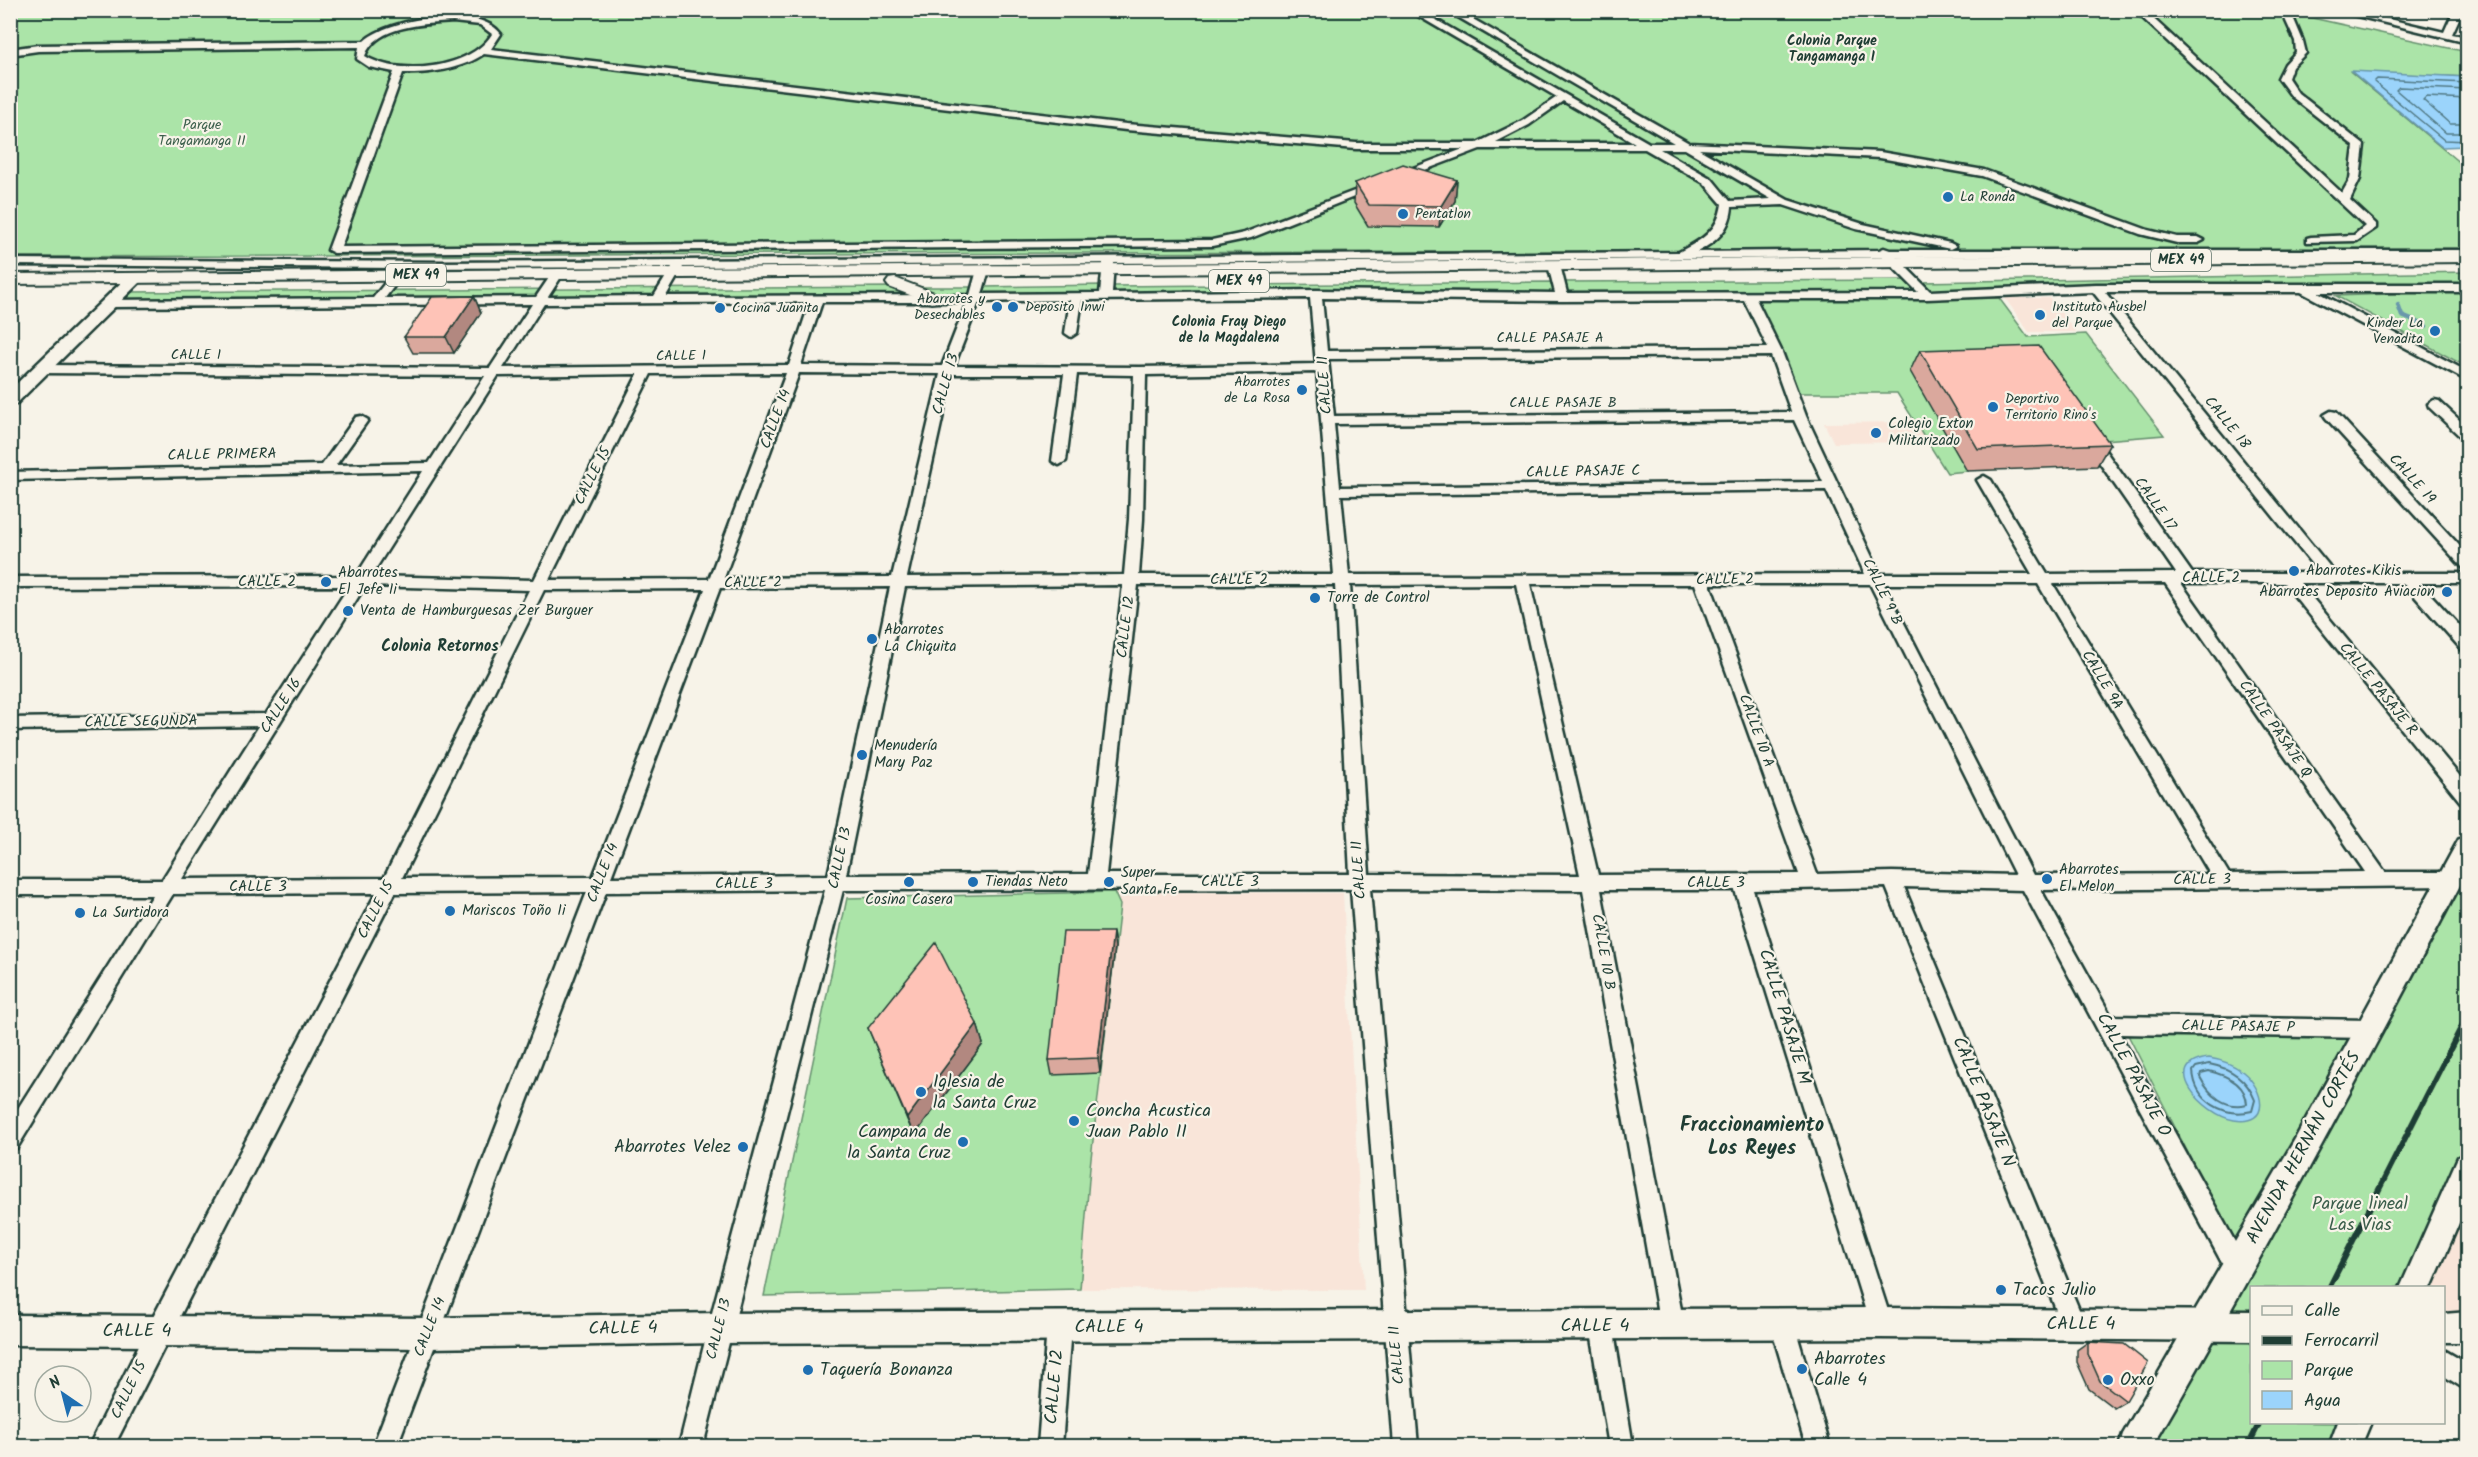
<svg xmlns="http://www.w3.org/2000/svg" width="2478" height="1457" viewBox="0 0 2478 1457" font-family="Kalam,sans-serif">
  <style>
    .built { fill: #f9e5d9 }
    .green { fill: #abe4a8; stroke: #65906e; stroke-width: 1.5 }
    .water { fill: #9bd4fb; stroke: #6998ab; stroke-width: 1.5 }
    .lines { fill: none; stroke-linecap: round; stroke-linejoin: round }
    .shore-far1 { stroke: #517984; stroke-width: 1.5 }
    .shore { stroke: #517984; stroke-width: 2 }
    .stream { stroke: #6998ab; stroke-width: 4.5 }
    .minor-casing { stroke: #1f3d34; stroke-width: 5 }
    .tertiary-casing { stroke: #1f3d34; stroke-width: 5 }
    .secondary-casing { stroke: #1f3d34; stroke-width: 5 }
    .primary-casing { stroke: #1f3d34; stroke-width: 4 }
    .minor { fill: #f7f3e8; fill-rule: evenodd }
    .tertiary { fill: #f7f3e8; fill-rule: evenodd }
    .secondary { fill: #f7f3e8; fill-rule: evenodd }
    .primary { fill: #f7f3e8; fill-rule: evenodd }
    .rail { stroke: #1f3d34; stroke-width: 6 }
    .wall { fill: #daa89d; stroke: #1f3d34; stroke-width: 1.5 }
    .shaded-wall { fill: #b28880; stroke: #1f3d34; stroke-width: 1.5 }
    .building { fill: #fec3b7; stroke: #1f3d34; stroke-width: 1.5 }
    .poi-dot { fill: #1f6fb2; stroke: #f7f3e8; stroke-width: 2 }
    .labels { text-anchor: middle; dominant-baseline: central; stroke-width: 4.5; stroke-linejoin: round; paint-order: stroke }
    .far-neighbourhood-label { font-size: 14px; font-weight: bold; fill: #1f3d34; stroke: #f7f3e8 }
    .far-park-label { font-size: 14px; fill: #3b5e4b; stroke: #f7f3e8 }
    .far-poi-label { font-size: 14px; fill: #1f3d34; stroke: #f7f3e8; text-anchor: start }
    .shield { fill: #f7f3e8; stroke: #60746a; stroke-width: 1.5 }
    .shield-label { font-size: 14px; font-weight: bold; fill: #1f3d34 }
    .far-street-label { font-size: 14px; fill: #1f3d34; stroke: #f7f3e8 }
    .street-label { font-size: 15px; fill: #1f3d34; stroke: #f7f3e8 }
    .poi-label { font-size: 15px; fill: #1f3d34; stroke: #f7f3e8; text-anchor: start }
    .neighbourhood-label { font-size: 16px; font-weight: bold; fill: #1f3d34; stroke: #f7f3e8 }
    .near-street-label { font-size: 18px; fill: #1f3d34; stroke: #f7f3e8 }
    .near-poi-label { font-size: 18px; fill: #1f3d34; stroke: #f7f3e8; text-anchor: start }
    .near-park-label { font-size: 18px; fill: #3b5e4b; stroke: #f7f3e8 }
    .near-neighbourhood-label { font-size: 20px; font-weight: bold; fill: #1f3d34; stroke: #f7f3e8 }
  </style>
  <rect width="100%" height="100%" fill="#f7f3e8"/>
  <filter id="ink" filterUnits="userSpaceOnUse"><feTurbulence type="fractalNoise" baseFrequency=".0167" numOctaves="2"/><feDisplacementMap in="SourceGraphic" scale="12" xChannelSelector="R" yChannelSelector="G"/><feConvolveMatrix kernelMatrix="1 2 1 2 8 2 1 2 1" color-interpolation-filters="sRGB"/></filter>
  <g filter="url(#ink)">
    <path class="built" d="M2005 298H2050L2076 332H2029Z
      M1916 422 1928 442 1834 443 1824 423Z
      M1114 892 1343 893 1364 1290 1080 1289Z
      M2467 1194V1311H2444V1288H2427Z"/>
    <path class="green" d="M10 11H2306L2308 17 2467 52V77L2351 72 2467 169V248L11 257Z
      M2468 272 2467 286 1932 292 1923 282Z
      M1910 280 1921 293 1561 294 1563 282Z
      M1554 282 1556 293 1110 295 1112 286Z
      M1102 285V295H982L984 287Z
      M896 287 916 296 119 300 127 292Z
      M912 287H974L973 296H934Z
      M2467 291V367L2336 296Z
      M1752 298H1999L2028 337 2086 334 2164 435 2080 442 1911 371 1967 471 1947 473 1897 393H1797Z
      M2467 866V1150L2403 1287 2252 1288 2251 1311 2229 1310Z
      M1114 892 1120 905 1090 1167 1080 1289 764 1296 847 898Z
      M2127 1033 2354 1035 2236 1247Z
      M2214 1340 2251 1342 2252 1422 2341 1423 2330 1446H2151Z"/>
    <path class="water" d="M2351 71 2467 77V146L2442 147Z
      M2209 1058C2222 1060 2233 1064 2243 1072 2264 1089 2272 1126 2234 1120 2204 1115 2157 1064 2209 1058Z"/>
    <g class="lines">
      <path class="shore-far1" d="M2468 83 2377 79 2374 82 2444 140 2468 141
        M2468 90 2399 87 2396 90 2446 133H2468
        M2468 99 2426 97 2423 100 2450 124H2468"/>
      <path class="shore" d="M2209 1064C2231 1068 2247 1079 2255 1100L2252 1111C2224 1118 2195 1101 2193 1071L2196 1067Z
        M2209 1071C2226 1075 2246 1084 2247 1104 2226 1110 2209 1095 2200 1077L2201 1073Z"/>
      <path class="stream" d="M2398 305 2402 316 2426 326"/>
      <defs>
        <path id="minor" d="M1408 10H1419L1649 143H1674L1446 10H1457L1689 143 1880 152 1984 170 2148 230 2177 237H2198L2204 240 2198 243H2177L2140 234 1982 176 1880 158 1699 149 1788 200 1863 224 1950 243 1956 246 1950 249 1856 229 1783 205 1732 207C1730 230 1716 242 1697 252L1879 250 1884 248 1890 250H2468V256L1896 257 1930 291 2096 284H2468V292H2318L2468 372V381L2301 292H2105L2335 573H2468V583H2420L2468 635V651L2462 650 2403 583H2300L2468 786V806L2462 804 2284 583H2181L2385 872H2450L2456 874 2459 879 2456 884 2450 886 2041 890 2111 1016 2370 1020 2377 1023 2380 1029 2377 1035 2370 1038 2120 1034 2245 1260 2248 1268 2245 1276 2237 1279 2229 1276 2023 890 1904 887 2085 1324 2081 1332 2073 1336 2065 1332 1886 887 1753 890 1892 1323 1888 1331 1880 1335 1872 1331 1735 890H1601L1684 1325 1680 1333 1672 1337 1664 1333 1660 1325 1583 890 1370 889 1418 1446H1394L1351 889 843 890 703 1446H679L714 1305 825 890 606 892 397 1446H373L587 892 395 893 114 1446H89L150 1323 376 893 173 894 17 1148 10 1151V1121L153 895H10V880H162L259 726 10 730V718L266 714 349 586 10 587V577L356 576 423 471 10 480V472L322 465 356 417 361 416 368 420 336 465 429 463 485 376 41 373 35 369 41 365 490 368 532 304 109 307 105 306V300L373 298 397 268 10 265V259L443 262 1679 252C1702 240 1718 231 1722 204L1704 183 1645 149H1480L1401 179 1397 178V174L1463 149H1356L1126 130 484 54C462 69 429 74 403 73L341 247 1212 240 1244 233 1370 185H1378L1379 187 1251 238 1212 246 334 253 328 250 394 72 369 67 357 59 359 47 38 51 10 55V49L38 45 364 41C389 18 479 3 501 34L491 49 1126 124 1356 143H1477L1522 121 1557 97ZM453 22 480 25 492 34C471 69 398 77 365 56 376 25 425 24 453 22ZM1563 101 1635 143H1494L1529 125ZM1660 149H1685L1771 199 1730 201 1712 179ZM1883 257 1918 292 1567 293 1560 265 1554 262 1548 265 1555 293 1316 290 1112 293 1114 263ZM1103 263 1100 293 982 294 989 270 983 267 977 270 970 295 666 296 683 267ZM672 267 654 296 548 297 563 274 557 271 553 272 536 297 385 298 408 268ZM2093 292 2319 573H2192L2102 446 2097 445 2090 449 2176 573 2047 574 1991 480 1984 476 1977 480 2032 574H1880L1806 416 1782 352 1756 299H1927ZM1310 298 1316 364 1140 367 954 366 979 302 1070 300 1065 333 1071 337 1077 333 1082 300ZM1322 298 1562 301 1744 300 1768 348 1327 351ZM810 302 789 365 503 368 544 304ZM822 302H967L942 366 801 365ZM1771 356 1791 412 1334 416 1328 359ZM1317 372 1334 575H1139L1143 519 1146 375ZM786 373 709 579 549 580 651 374ZM799 373 940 374 892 577 724 578ZM638 374 534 580 371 576 498 376ZM952 374H1064L1052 461 1059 465 1066 461 1077 374 1134 375 1129 519 1124 575 907 577ZM1794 420 1823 482 1340 487 1334 424ZM1826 490 1865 574 1349 575 1341 495ZM2165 583 2365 872 2229 874 2053 584ZM1516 584 1580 875 1369 874 1350 585ZM1530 584H1695L1799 874 1598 875ZM1710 584H1870L2015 875 1892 872 1817 874ZM1884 584H2038L2210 874 2033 875ZM1123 585 1088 874 846 875 905 587ZM1138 585H1335L1350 874H1106ZM365 586 529 590 384 878 182 879ZM890 587 828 875 611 877 720 588ZM705 589 593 877 402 878 544 590Z
          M2134 10H2144L2342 193 2350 179 2354 146 2292 97 2278 78 2285 64 2296 52 2295 41 2281 10H2290L2303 41 2306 53 2292 67 2288 78 2298 93 2364 145 2360 179 2350 200 2376 224V228L2357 241 2307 242V238L2311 237 2354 235 2365 226Z
          M2332 10H2350L2444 32 2454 10H2463L2452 34 2468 37V43Z
          M2434 400 2439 401 2468 428V440L2463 439 2429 407 2428 404Z
          M2331 411 2336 412 2468 555V570L2463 568 2326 418 2324 415Z
          M1782 1312 1790 1316 1794 1324 1830 1446H1806L1770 1324 1774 1316Z
          M1601 1314 1609 1318 1613 1326 1633 1446H1609L1589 1326 1593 1318Z
          M1059 1315 1067 1319 1071 1327 1062 1446H1038L1047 1327 1051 1319Z
          M2444 1350 2468 1364V1391L2444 1376Z"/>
        <path id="tertiary" d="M1880 1308 2252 1311V1341L1880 1338 718 1343 428 1348 10 1345V1315L428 1318 718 1313Z
          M2468 1312V1342H2444V1314Z"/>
        <path id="secondary" d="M134 274 140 276 142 279 140 282 16 404 10 405V390L128 276Z
          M2468 836V870C2366 1064 2263 1257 2153 1446H2119L2123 1434 2295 1139 2459 839Z
          M2468 1153V1202L2431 1288H2400L2458 1157Z
          M2338 1422H2371L2361 1446H2329Z"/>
        <path id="primary" d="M2468 252V262L10 284V274Z
          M895 278 937 294 940 298 937 302 931 303 889 287 886 283 889 279Z"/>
      </defs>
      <use href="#minor" class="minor-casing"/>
      <use href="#tertiary" class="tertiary-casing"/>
      <use href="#secondary" class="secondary-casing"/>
      <use href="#primary" class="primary-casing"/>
      <use href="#minor" class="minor"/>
      <use href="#tertiary" class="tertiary"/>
      <use href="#secondary" class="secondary"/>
      <use href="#primary" class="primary"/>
      <path class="rail" d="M2329 1288 2468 1014
        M2248 1446 2260 1422"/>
    </g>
    <path class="wall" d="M1457 180 1455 201 1439 227 1368 226 1354 203 1355 183Z
      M474 296 481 313 454 353H413L404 337Z
      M1920 350 2110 444 2097 466 1967 471 1910 371Z
      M1113 932 1115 947 1100 1073 1052 1075 1049 1060Z
      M977 1024 983 1044 914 1136 868 1028Z
      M2088 1342 2126 1401 2114 1408 2089 1389 2077 1362V1350Z"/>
    <path class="shaded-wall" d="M1457 180 1455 201 1439 227 1441 206Z
      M474 296 481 313 454 353 446 337Z
      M1113 932 1115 947 1100 1073 1098 1058Z
      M977 1024 983 1044 914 1136 907 1118Z"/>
    <path class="building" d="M1403 164 1457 180 1441 206 1369 205 1355 183Z
      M474 296 446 337H404L432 297Z
      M2039 346 2110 444 1978 449 1920 350Z
      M1063 932H1113L1098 1058 1049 1060Z
      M936 943 977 1024 907 1118 868 1028Z
      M2088 1342 2124 1344 2148 1363 2126 1401 2100 1381 2088 1354Z"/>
  </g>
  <g class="poi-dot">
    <circle cx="1948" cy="197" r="6"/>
    <circle cx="1403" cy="214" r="6"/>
    <circle cx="997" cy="307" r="6"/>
    <circle cx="1013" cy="307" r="6"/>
    <circle cx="720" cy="308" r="6"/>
    <circle cx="2040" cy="315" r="6"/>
    <circle cx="2435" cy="331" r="6"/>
    <circle cx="1302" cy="390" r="6"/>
    <circle cx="1993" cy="407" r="6"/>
    <circle cx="1876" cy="433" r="6"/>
    <circle cx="2294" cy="571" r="6"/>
    <circle cx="326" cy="582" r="6"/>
    <circle cx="2447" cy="592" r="6"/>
    <circle cx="1315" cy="598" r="6"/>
    <circle cx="348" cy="611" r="6"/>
    <circle cx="872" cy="639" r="6"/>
    <circle cx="862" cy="755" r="6"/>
    <circle cx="2047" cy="879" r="6"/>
    <circle cx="909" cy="882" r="6"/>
    <circle cx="973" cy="882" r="6"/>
    <circle cx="1109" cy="882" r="6"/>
    <circle cx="450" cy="911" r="6"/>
    <circle cx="80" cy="913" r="6"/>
    <circle cx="921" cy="1092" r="6"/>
    <circle cx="1074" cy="1121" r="6"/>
    <circle cx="963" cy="1142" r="6"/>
    <circle cx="743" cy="1147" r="6"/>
    <circle cx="2001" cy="1290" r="6"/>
    <circle cx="1802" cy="1369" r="6"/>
    <circle cx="808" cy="1370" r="6"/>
    <circle cx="2108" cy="1380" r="6"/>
  </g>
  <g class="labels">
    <g class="far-neighbourhood-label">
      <text x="1832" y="41">Colonia Parque<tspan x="1832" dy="16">Tangamanga I</tspan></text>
      <text x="1229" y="322">Colonia Fray Diego<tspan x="1229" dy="16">de la Magdalena</tspan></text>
    </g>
    <g class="far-park-label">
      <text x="202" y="125">Parque<tspan x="202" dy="16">Tangamanga II</tspan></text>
    </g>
    <g class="far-poi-label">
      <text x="1960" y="197">La Ronda</text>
      <text x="1415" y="214">Pentatlon</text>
      <text x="985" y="299" text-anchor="end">Abarrotes y<tspan x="985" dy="16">Desechables</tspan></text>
      <text x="1025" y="307">Deposito Inwi</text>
      <text x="2052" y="307">Instituto Ausbel<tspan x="2052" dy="16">del Parque</tspan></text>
      <text x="732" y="308">Cocina Juanita</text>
      <text x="2423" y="323" text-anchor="end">Kinder La<tspan x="2423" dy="16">Venadita</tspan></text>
      <text x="1290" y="382" text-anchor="end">Abarrotes<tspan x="1290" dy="16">de La Rosa</tspan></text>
      <text x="2005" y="399">Deportivo<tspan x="2005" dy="16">Territorio Rino's</tspan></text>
    </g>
    <g class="shield">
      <rect x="2151" y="249" width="60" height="22" rx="4.5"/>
      <rect x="386" y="264" width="60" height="22" rx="4.5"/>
      <rect x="1209" y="270" width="60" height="22" rx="4.5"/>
    </g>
    <g class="shield-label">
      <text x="2181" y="260">MEX 49</text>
      <text x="416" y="275">MEX 49</text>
      <text x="1239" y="281">MEX 49</text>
    </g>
    <g class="far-street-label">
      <text x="1550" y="338">CALLE PASAJE A</text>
      <text x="196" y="355">CALLE 1</text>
      <text transform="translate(681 356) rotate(-1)">CALLE 1</text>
      <text x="1563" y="403">CALLE PASAJE B</text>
    </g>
    <g class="street-label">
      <text transform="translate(946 384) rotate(-74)">CALLE 13</text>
      <text transform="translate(1325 385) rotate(-94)">CALLE 11</text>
      <text transform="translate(776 419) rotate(-70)">CALLE 14</text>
      <text transform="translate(2227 423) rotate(51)">CALLE 18</text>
      <text transform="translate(222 455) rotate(-1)">CALLE PRIMERA</text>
      <text transform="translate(1583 472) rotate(-1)">CALLE PASAJE C</text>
      <text transform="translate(593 476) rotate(-63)">CALLE 15</text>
      <text transform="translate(2412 479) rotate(48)">CALLE 19</text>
      <text transform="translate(2155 504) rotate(55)">CALLE 17</text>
      <text x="2211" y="578">CALLE 2</text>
      <text x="1239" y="580">CALLE 2</text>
      <text transform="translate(1725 580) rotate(-1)">CALLE 2</text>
      <text x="267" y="582">CALLE 2</text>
      <text transform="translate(753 583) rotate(-1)">CALLE 2</text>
      <text transform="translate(1882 592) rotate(64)">CALLE 9 B</text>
      <text transform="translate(1126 627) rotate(-83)">CALLE 12</text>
      <text transform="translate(2102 680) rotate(59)">CALLE 9A</text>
      <text transform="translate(2378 689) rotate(51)">CALLE PASAJE R</text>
      <text transform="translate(281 706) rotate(-57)">CALLE 16</text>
      <text transform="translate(141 722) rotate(-1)">CALLE SEGUNDA</text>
      <text transform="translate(2275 729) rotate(55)">CALLE PASAJE Q</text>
      <text transform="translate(1756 731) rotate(70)">CALLE 10 A</text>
      <text transform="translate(840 858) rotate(-78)">CALLE 13</text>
      <text transform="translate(1359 870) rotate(-94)">CALLE 11</text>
      <text transform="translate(603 873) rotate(-69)">CALLE 14</text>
      <text transform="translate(2202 880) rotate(-1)">CALLE 3</text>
      <text x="1230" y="882">CALLE 3</text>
      <text x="1716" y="883">CALLE 3</text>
      <text x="744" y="884">CALLE 3</text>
      <text x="258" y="887">CALLE 3</text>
      <text transform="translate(376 910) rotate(-63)">CALLE 15</text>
      <text transform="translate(1603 952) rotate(80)">CALLE 10 B</text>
      <text transform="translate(2238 1027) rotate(1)">CALLE PASAJE P</text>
      <text transform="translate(430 1327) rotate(-69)">CALLE 14</text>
      <text transform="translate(719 1329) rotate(-76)">CALLE 13</text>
      <text transform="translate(1397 1355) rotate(-95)">CALLE 11</text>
      <text transform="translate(129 1390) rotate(-64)">CALLE 15</text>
    </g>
    <g class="poi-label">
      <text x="1888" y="424">Colegio Exton<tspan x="1888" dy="17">Militarizado</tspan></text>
      <text x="2306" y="571">Abarrotes Kikis</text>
      <text x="338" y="573">Abarrotes<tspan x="338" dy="17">El Jefe Ii</tspan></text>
      <text x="2435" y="592" text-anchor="end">Abarrotes Deposito Aviacion</text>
      <text x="1327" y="598">Torre de Control</text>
      <text x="360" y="611">Venta de Hamburguesas Zer Burguer</text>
      <text x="884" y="630">Abarrotes<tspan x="884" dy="17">La Chiquita</tspan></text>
      <text x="874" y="746">Menudería<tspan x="874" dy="17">Mary Paz</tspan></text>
      <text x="2059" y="870">Abarrotes<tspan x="2059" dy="17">El Melon</tspan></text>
      <text x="1121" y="873">Super<tspan x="1121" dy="17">Santa Fe</tspan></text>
      <text x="985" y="882">Tiendas Neto</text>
      <text x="909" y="900" text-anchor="middle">Cosina Casera</text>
      <text x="462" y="911">Mariscos Toño Ii</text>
      <text x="92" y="913">La Surtidora</text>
    </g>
    <g class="neighbourhood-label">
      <text x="440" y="646">Colonia Retornos</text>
    </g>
    <g class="near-street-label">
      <text transform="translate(1784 1017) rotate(73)">CALLE PASAJE M</text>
      <text transform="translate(2133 1075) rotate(62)">CALLE PASAJE O</text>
      <text transform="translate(1983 1102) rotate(68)">CALLE PASAJE N</text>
      <text transform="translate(2304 1148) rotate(-61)">AVENIDA HERNÁN CORTÉS</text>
      <text x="2081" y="1324">CALLE 4</text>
      <text x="1595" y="1326">CALLE 4</text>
      <text x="1109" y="1327">CALLE 4</text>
      <text transform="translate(623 1329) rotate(-1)">CALLE 4</text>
      <text x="137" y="1331">CALLE 4</text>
      <text transform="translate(1055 1387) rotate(-85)">CALLE 12</text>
    </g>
    <g class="near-poi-label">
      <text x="933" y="1082">Iglesia de<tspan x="933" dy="21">la Santa Cruz</tspan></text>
      <text x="1086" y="1111">Concha Acustica<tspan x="1086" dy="21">Juan Pablo II</tspan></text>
      <text x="951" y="1132" text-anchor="end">Campana de<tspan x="951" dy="21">la Santa Cruz</tspan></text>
      <text x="731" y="1147" text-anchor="end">Abarrotes Velez</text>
      <text x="2013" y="1290">Tacos Julio</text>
      <text x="1814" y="1359">Abarrotes<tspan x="1814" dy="21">Calle 4</tspan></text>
      <text x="820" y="1370">Taquería Bonanza</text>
      <text x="2120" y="1380">Oxxo</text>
    </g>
    <g class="near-park-label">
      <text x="2360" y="1204">Parque lineal<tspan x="2360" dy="21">Las Vias</tspan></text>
    </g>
    <g class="near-neighbourhood-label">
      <text x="1752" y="1126">Fraccionamiento<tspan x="1752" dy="23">Los Reyes</tspan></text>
    </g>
  </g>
  <rect width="2478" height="1457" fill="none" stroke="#f7f3e8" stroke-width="36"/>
  <rect x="18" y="18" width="2442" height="1421" fill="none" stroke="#1f3d34" stroke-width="2" filter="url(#ink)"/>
  <rect x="2250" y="1286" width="195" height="138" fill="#f7f3e8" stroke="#a1aaa0" stroke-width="1.5"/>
  <rect x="2262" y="1306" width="30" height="9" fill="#f7f3e8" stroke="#a1aaa0" stroke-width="1.5"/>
  <text x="2304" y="1316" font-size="18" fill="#1f3d34">Calle</text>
  <rect x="2262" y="1336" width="30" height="9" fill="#1f3d34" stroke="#a1aaa0" stroke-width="1.5"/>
  <text x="2304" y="1346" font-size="18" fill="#1f3d34">Ferrocarril</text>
  <rect x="2262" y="1361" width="30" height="18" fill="#abe4a8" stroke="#a1aaa0" stroke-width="1.5"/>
  <text x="2304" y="1376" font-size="18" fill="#1f3d34">Parque</text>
  <rect x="2262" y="1391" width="30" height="18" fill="#9bd4fb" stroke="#a1aaa0" stroke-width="1.5"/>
  <text x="2304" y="1406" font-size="18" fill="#1f3d34">Agua</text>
  <g transform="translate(63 1394) rotate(325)"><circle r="28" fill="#f7f3e8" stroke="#a1aaa0" stroke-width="1.5"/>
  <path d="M0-4.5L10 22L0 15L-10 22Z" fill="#1f6fb2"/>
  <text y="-9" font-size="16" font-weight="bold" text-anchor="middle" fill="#1f3d34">N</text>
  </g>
</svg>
